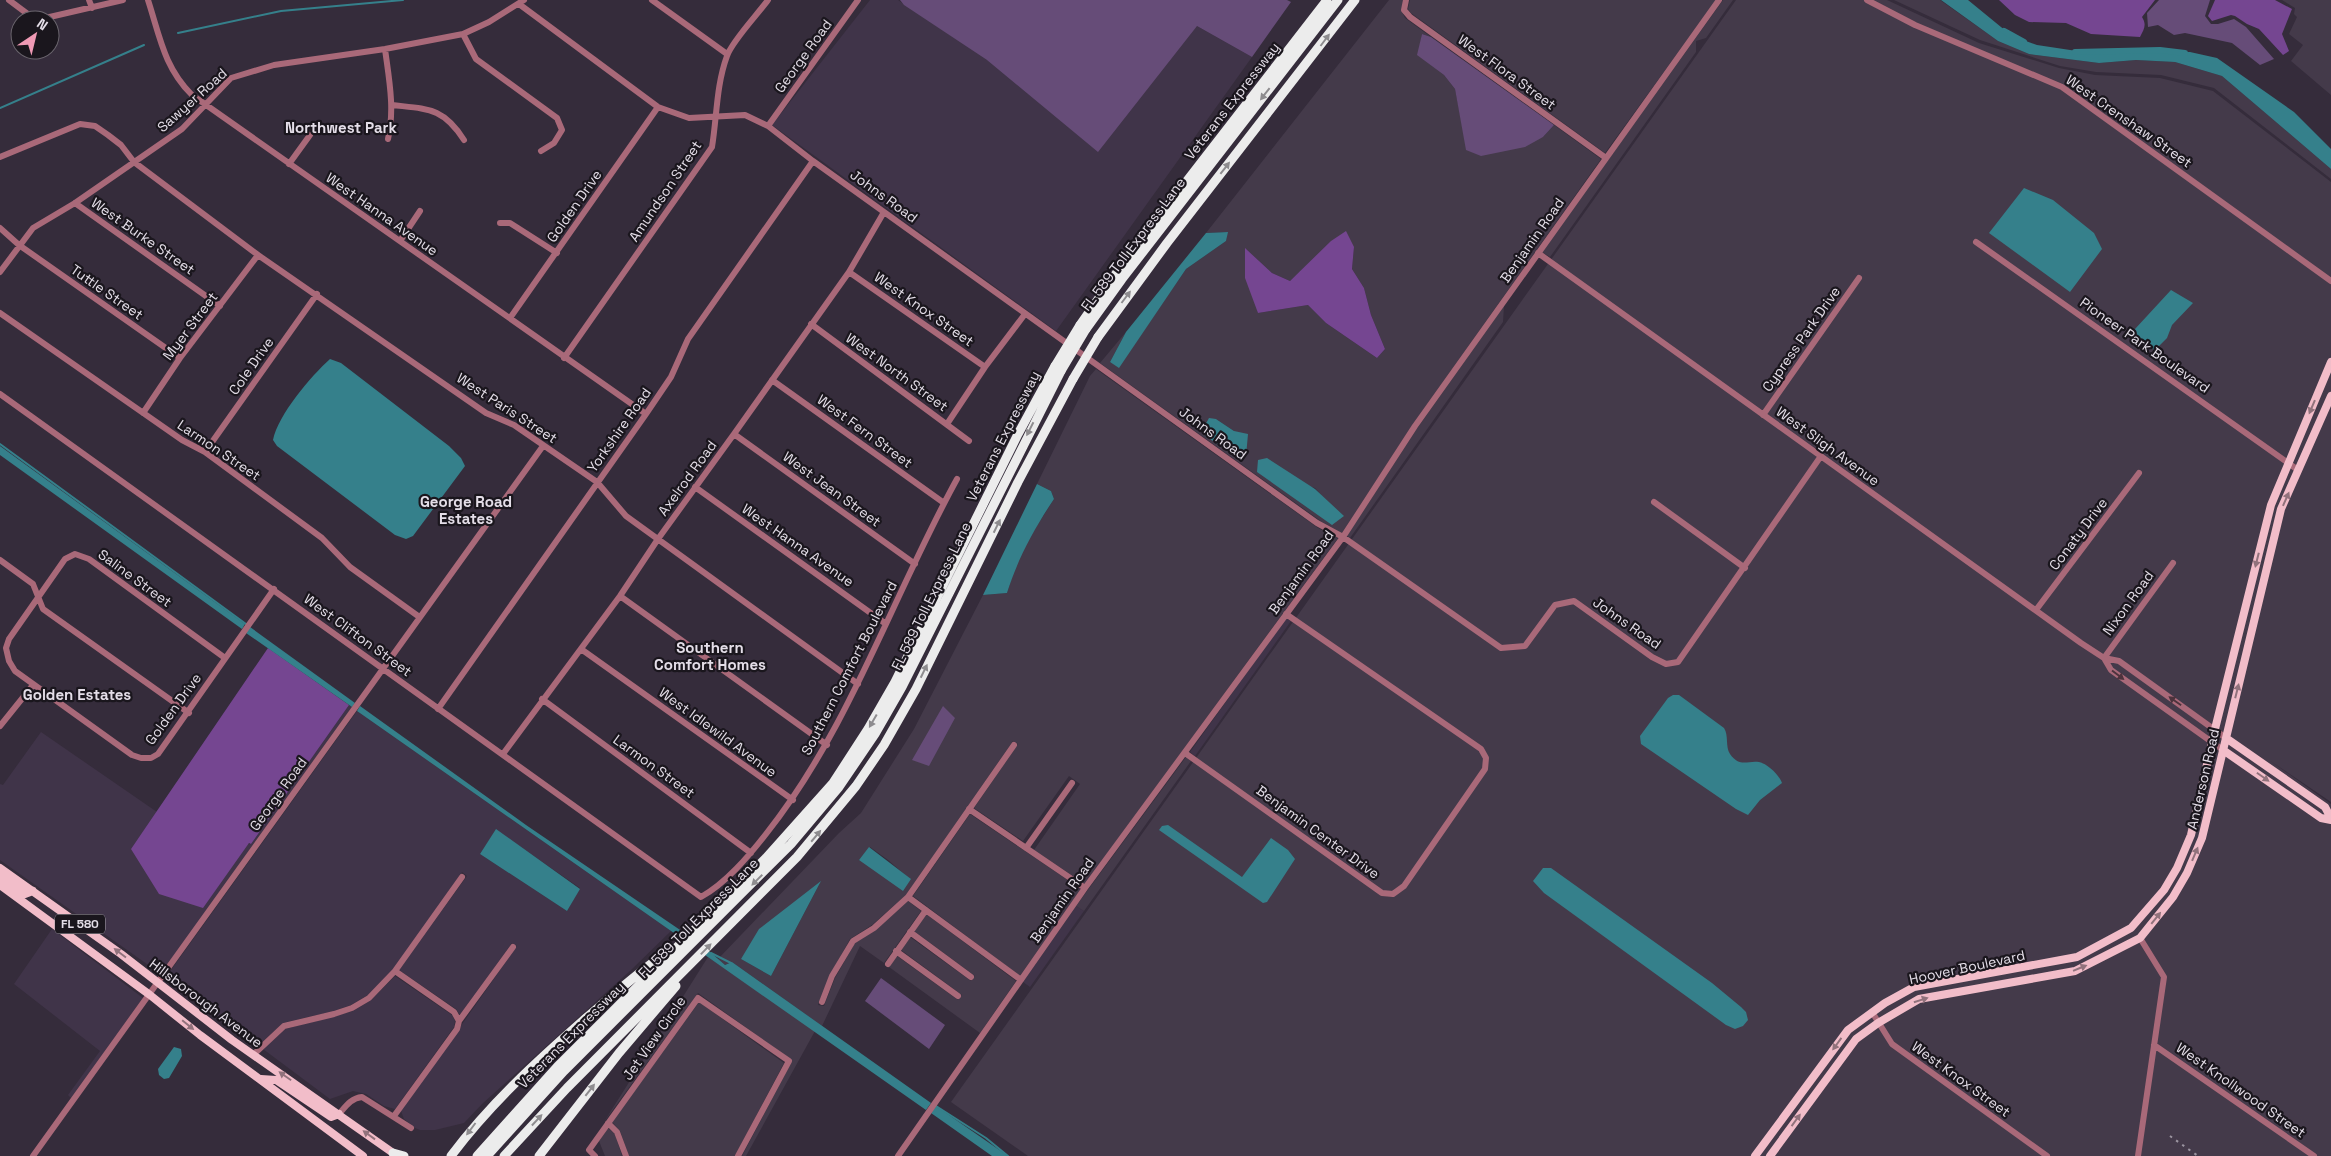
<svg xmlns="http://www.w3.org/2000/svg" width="2331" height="1156" viewBox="0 0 2331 1156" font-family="'Space Grotesk',sans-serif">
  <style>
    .built { fill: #403449; fill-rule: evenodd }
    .industrial { fill: #443a4a; fill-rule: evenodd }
    .green { fill: #664c78 }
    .forest { fill: #754691 }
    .water { fill: #35808b }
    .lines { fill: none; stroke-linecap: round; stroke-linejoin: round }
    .stream { stroke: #35808b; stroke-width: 2 }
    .canal { stroke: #35808b; stroke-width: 6 }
    .minor { stroke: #a96979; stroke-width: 6 }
    .major { stroke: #f2bdc9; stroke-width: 8 }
    .highway { stroke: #ececec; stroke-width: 9 }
    .rail { stroke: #9c95a1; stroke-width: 2; stroke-dasharray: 2.5 5; stroke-linecap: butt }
    .highway-bridge { stroke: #ececec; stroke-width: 9 }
    .oneway { fill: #8e8c8f }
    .oneway2 { fill: #91727c }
    .oneway3 { fill: #4c333d }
    .labels { text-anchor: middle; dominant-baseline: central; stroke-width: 4.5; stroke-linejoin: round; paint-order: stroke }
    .shield { fill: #1a161d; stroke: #a7a2ab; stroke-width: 1 }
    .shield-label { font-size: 12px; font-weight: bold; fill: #e4dee8 }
    .street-label { font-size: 14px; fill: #e4dee8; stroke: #1a161d }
    .neighbourhood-label { font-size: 15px; font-weight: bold; fill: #e4dee8; stroke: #1a161d }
  </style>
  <rect width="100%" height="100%" fill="#352c3b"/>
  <path class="built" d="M870 0H898L987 60 1197 26 1252 57 1056 331 772 125Z
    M1286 618 1291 621 1195 756 1190 752Z
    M349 705 352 707 161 974 0 860V784L3 785 41 732 157 812 131 849 251 844Z
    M357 711 671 931 631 970 482 1104 464 1123 435 1130H420L415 1128 404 1119 401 1111 517 946 512 943 460 1015 456 1009 399 970 467 876 462 872 393 970 368 995 351 1005 334 1011 283 1023 258 1046 166 977ZM496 830 580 888 567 911 480 854Z
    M1076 906 1084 911 1030 987 1023 982Z
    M52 929 143 998 71 1098 68 1095 100 1051 14 984Z
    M395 976 452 1015 455 1021 454 1027 395 1109 384 1106 366 1094 353 1091 330 1099 263 1049 285 1029 353 1011 371 1000Z"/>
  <path class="industrial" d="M1389 0H1403L1402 12 1405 18 1431 37 1422 34 1418 55 1444 75 1455 89 1467 150 1543 137 1554 125 1601 159 1413 424 1342 533 1322 522 1100 363 1126 332 1110 362 1119 367 1186 269 1226 241 1227 232 1206 233ZM1354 247 1352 269 1364 288 1371 315 1385 349 1377 358 1326 323 1308 305 1258 313 1246 249 1272 273 1290 281 1311 262ZM1216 419 1234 431 1241 458 1231 451ZM1257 472 1315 488 1329 504 1262 474Z
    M1410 0H1716L1605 153 1411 13 1408 9Z
    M1723 0H1733L1706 38 1696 41V52L1550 257 1542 252Z
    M1736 0H1887L1979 43 2059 68 2095 75 2160 78 2213 91 2331 182V802L2269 760 2331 804V1156H1028L951 1102Z
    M1894 0H1940L1998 41 2029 54 2099 63 2136 60 2175 62 2222 76 2331 169V179L2214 88 2161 75 2096 72 2060 66 1980 40Z
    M2282 0H2331V95L2291 61 2303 45 2289 34 2297 17 2294 14 2295 8Z
    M1504 306 1503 322 1350 538 1347 536 1418 427Z
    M1096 369 1318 528 1338 538 1085 884 1034 850 1080 784 1069 776 1023 841 974 808 1018 744 1013 741 906 895 872 925 850 939 830 975 818 1005 824 1006 835 978 855 943 875 930 908 901 921 911 884 963 860 946 822 1026 732 962 725 965 718 959 839 833 861 813 914 729 983 595 1007 593 1016 564 1026 543 1054 499 1051 491 1037 484 1090 376ZM870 847 888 860 910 879 859 860ZM820 883 771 976 741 959Z
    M1186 757 1191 761 1084 911 1076 906Z
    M970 814 1081 889 1020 976 913 896Z
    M926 914 1016 981 980 1033 889 967 897 956 958 1000 962 995 901 950 910 937 971 981 975 976 914 931Z
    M708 957 815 1031 746 1156H742L791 1063 790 1059 698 993 604 1122Z
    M699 1002 784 1063 735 1156H629L620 1131 612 1122Z
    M608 1128 615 1134 622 1156H605L599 1141Z"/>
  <path class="green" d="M900 0H1287L1291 2 1252 57 1197 26 1098 152 987 60 904 5Z
    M2159 0H2210L2205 16 2211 24H2218L2234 19 2246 27 2274 59 2260 65 2232 43 2185 33 2174 35 2158 25 2148 27 2147 13Z
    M1422 34 1431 37 1554 125 1543 137 1525 147 1481 156 1466 150 1455 89 1444 75 1417 55Z
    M943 706 955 718 929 766 912 760Z
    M881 978 945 1025 929 1049 865 1001Z"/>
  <path class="forest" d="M1999 0H2155L2142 17C2147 25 2144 29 2140 37L2091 34 2066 23 2029 22 2015 15Z
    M2215 0H2275L2292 9 2282 34 2289 51 2283 55 2259 29 2247 24 2235 16 2231 15 2212 21 2208 16Z
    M1346 231 1354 247 1352 269 1364 288 1371 315 1385 349 1377 358 1326 323 1308 305 1258 313 1245 278V248L1272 273 1290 281 1331 241Z
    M268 648 349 705 251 844 249 843 203 908 159 894 131 849Z"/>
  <path class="water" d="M1941 0H1968L2012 36 2037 45 2090 53 2190 52 2217 58 2294 112 2331 149V169L2222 76 2175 62 2136 60 2099 63 2029 54 1998 41Z
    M2024 188 2053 200 2094 233 2102 249 2070 292 1989 233Z
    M1228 232 1226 241 1186 269 1119 368 1110 362 1126 332 1206 233Z
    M2171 290 2193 303 2172 325 2167 338 2155 350 2139 342 2135 329Z
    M330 359 341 363 449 446 461 458 465 466 413 536 406 539 395 535 277 446 273 440C278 415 311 376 330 359Z
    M1209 418 1216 419 1234 431 1248 434 1246 456 1240 458 1205 436 1204 427Z
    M0 446 245 624 242 629 0 455Z
    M1267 458 1315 489 1344 516 1332 525 1257 472 1258 460Z
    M1037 484 1051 491 1054 499C1034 529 1018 558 1007 593L983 595Z
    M250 627 355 703 352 707 246 633Z
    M1673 695H1679L1724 728C1729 736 1725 746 1730 754 1740 768 1748 760 1759 762 1768 764 1779 775 1782 783L1760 800 1748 815 1736 809 1641 744 1640 736 1668 698Z
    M360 706 526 825 686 934 681 938 357 711Z
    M1168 825 1242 877 1271 838 1288 850 1295 859 1267 902 1263 903 1159 830 1162 826Z
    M496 829 580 889 567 911 480 854Z
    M869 847 911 879 903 891 859 860Z
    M1543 868H1551L1712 983 1741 1007 1746 1012 1748 1020 1743 1026 1735 1029 1726 1025 1544 893 1533 881Z
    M821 881 771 976 741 959 759 929Z
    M709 951 725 965 732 962 931 1103 926 1110 705 955Z
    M174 1047 181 1049 182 1056 169 1078 164 1079 159 1075 158 1069Z
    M936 1106 1008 1156H992L931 1113Z"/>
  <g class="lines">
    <path class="stream" d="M178 33 281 11 403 0
      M0 108 144 45
      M0 444 246 624
      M711 953 731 963
      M936 1106 986 1138 1008 1156"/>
    <path class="canal" d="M2004 31 2024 42
      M2075 52 2160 50 2185 53"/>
    <path class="minor" d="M9 0 29 15 41 19 123 0
      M89 0 92 8
      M148 0C160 37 164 67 192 95L646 414
      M652 0 727 54
      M1406 0 1404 10 1410 17 1606 158
      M1867 0 1915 25 2062 87 2331 281
      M519 4 658 107 689 118 745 115 768 126 813 161 1317 523 1343 537 1501 648 1525 646 1555 605 1574 601 1652 657 1666 664 1678 662 1821 456
      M463 34 476 59 557 118 562 130 554 143 541 151
      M385 49C389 79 395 109 388 139
      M392 105C427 109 443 107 464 140
      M768 126 858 0
      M0 157 80 124 95 126 108 135 121 145 134 162 258 255 486 413 514 425 597 482 626 516 858 684
      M289 164 310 135
      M75 203 220 306
      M500 223H510L557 253
      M0 228 19 245 180 358
      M400 241 420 211
      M1976 242 2298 470
      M1538 253 2081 643 2104 658 2119 661 2226 738
      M0 272 33 228 75 203 182 129 231 78 274 65 385 49 463 34 489 22 524 0
      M849 272 985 367
      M0 313 182 440 205 452 322 538 350 567 418 616
      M510 318 658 107
      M811 324 969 441
      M564 358 712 147C717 117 716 86 727 56 732 41 758 14 768 0
      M772 380 944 503
      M0 394 701 897C726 883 748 857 766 834 850 728 892 597 957 479
      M143 413 180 358 258 255
      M1763 415 1859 278
      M947 424 985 367 1025 314
      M734 434 915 564
      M205 452 317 294
      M695 487 886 624
      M1654 502 1745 568
      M0 560 33 584 43 609 189 713
      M620 596 827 745
      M2036 610 2139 473
      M581 649 793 800
      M225 658 89 559 75 554 65 559 9 639 6 648 9 661 15 671 132 755 141 758H151L158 754 274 589
      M2104 658 2111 670 2223 750
      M2104 658 2173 563
      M542 699 751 853
      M438 709 646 414 671 377 688 339 813 161
      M0 726 33 685
      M1185 753 1382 893 1393 894 1404 886 1485 769 1486 758 1481 749 1286 614
      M503 754 620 596 658 539 734 434 849 272 884 212
      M969 809 1085 888
      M1026 848 1072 783
      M908 897 1021 980
      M910 932 971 977
      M896 951 958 996
      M888 964 926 910
      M822 1002 832 976 853 941 874 928 908 897 1014 745
      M1872 1012 1892 1044 2047 1156
      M459 1021 513 947
      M2154 1045 2314 1156
      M253 1055 284 1026 334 1014 352 1008 369 998 395 971 462 877
      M339 1114C346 1106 351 1098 362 1097L411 1128
      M394 1116 457 1029 459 1021 454 1012 395 971
      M608 1123 617 1132 626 1156
      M33 1156 543 446
      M595 1156 589 1150 698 998 789 1061 738 1156
      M898 1156 1085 888 1343 537 1415 426 1719 0
      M2138 1156 2164 977 2140 938"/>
    <path class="major" d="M2226 738 2325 807 2331 818
      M2223 750 2321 818 2331 820
      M0 868 121 954 232 1040 396 1155
      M0 876 25 894 33 891
      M0 885 150 995 200 1035 363 1156
      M261 1079 276 1080 331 1117 339 1114
      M1755 1156 1848 1030 1885 1003 1914 987 2077 957 2131 928 2164 890 2177 868 2191 835 2215 729 2271 505 2331 362
      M1770 1156 1856 1039 1878 1023 1919 999 2075 971 2140 938 2173 897 2187 873 2202 838 2281 509 2331 396"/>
    <path class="highway" d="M1080 325 1124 262 1327 0
      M1086 329 1122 279 1338 0
      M1098 337 1167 243 1355 0
      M393 1153 404 1156
      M451 1156C490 1104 537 1061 586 1018 612 996 637 973 666 953
      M477 1156 557 1067 766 858 833 783 868 729 895 682 1018 434 1055 366
      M487 1156 564 1071 791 844 839 787 875 734 902 687 1061 371
      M504 1156 567 1088 797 857 856 786 884 745 916 689 1018 482 1073 379
      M539 1156 619 1053 676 986"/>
    <path class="rail" d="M2170 1136 2198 1156"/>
    <path class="highway-bridge" d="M1055 366 1080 325
      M1061 371 1086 329
      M1073 379 1098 337"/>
  </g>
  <defs><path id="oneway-solid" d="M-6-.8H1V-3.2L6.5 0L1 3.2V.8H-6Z" transform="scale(1.25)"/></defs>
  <g class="oneway">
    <use href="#oneway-solid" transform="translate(1325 40) rotate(-53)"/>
    <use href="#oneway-solid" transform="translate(1265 94) rotate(128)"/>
    <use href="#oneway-solid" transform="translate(1225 168) rotate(-52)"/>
    <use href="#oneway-solid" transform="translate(1126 297) rotate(-53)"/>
    <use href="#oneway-solid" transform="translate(1030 429) rotate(117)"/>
    <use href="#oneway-solid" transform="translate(997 526) rotate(-64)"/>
    <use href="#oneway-solid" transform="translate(924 671) rotate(-64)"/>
    <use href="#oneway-solid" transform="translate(873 721) rotate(120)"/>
    <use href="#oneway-solid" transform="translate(816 836) rotate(-50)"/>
    <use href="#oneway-solid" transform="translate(757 880) rotate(135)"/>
    <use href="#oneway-solid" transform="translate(706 949) rotate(-46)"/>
    <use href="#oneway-solid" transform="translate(590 1090) rotate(-52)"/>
    <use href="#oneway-solid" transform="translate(537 1120) rotate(-47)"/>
    <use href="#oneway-solid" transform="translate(471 1129) rotate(127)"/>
  </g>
  <g class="oneway2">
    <use href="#oneway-solid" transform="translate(2312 407) rotate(113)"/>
    <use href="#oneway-solid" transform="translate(2286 499) rotate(-66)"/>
    <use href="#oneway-solid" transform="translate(2257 560) rotate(104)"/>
    <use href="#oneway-solid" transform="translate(2237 691) rotate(-76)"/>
    <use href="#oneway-solid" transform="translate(2263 777) rotate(35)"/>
    <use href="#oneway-solid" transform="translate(2195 854) rotate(-67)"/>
    <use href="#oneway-solid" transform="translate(2156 918) rotate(-51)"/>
    <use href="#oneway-solid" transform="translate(120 953) rotate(-143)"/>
    <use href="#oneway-solid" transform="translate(2080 968) rotate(-22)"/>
    <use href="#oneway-solid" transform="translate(1921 1000) rotate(-18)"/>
    <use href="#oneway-solid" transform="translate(188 1025) rotate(39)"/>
    <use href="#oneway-solid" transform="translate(1837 1044) rotate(126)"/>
    <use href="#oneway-solid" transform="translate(285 1076) rotate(-145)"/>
    <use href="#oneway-solid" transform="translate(1796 1120) rotate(-54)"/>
    <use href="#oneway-solid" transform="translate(369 1135) rotate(-144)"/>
  </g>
  <g class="oneway3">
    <use href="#oneway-solid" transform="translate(2118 675) rotate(37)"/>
    <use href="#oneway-solid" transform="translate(2175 701) rotate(-145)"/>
  </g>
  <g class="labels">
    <rect class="shield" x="55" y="914.5" width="50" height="19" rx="4"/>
    <g class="shield-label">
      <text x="80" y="924">FL 580</text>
    </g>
    <g class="street-label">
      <text transform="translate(803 56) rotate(-54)">George Road</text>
      <text transform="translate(1507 72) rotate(36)">West Flora Street</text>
      <text transform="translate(192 100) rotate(-42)">Sawyer Road</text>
      <text transform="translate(1232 101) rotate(-52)">Veterans Expressway</text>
      <text transform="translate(2129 121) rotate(35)">West Crenshaw Street</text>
      <text transform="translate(665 191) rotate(-56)">Amundson Street</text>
      <text transform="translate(884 196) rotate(36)">Johns Road</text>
      <text transform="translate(574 206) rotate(-55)">Golden Drive</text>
      <text transform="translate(382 214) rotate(35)">West Hanna Avenue</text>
      <text transform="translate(143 236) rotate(35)">West Burke Street</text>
      <text transform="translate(1532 240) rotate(-55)">Benjamin Road</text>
      <text transform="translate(1133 244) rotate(-53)">FL 589 Toll Express Lane</text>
      <text transform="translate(107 292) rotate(35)">Tuttle Street</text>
      <text transform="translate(924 309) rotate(35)">West Knox Street</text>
      <text transform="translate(190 326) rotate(-53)">Myer Street</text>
      <text transform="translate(1801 339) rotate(-55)">Cypress Park Drive</text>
      <text transform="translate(2145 345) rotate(35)">Pioneer Park Boulevard</text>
      <text transform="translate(251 366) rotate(-55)">Cole Drive</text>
      <text transform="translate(897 372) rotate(36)">West North Street</text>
      <text transform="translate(507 408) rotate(33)">West Paris Street</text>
      <text transform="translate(619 430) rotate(-55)">Yorkshire Road</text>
      <text transform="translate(865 431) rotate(36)">West Fern Street</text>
      <text transform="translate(1213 433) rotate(36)">Johns Road</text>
      <text transform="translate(1003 436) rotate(-63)">Veterans Expressway</text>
      <text transform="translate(1828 446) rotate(36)">West Sligh Avenue</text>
      <text transform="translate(219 450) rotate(34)">Larmon Street</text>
      <text transform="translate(687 478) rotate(-54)">Axelrod Road</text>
      <text transform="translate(832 489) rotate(36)">West Jean Street</text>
      <text transform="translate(2078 534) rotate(-53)">Conaty Drive</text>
      <text transform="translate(798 545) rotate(35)">West Hanna Avenue</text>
      <text transform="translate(1301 572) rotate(-54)">Benjamin Road</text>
      <text transform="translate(135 578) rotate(36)">Saline Street</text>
      <text transform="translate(931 596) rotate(-64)">FL 589 Toll Express Lane</text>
      <text transform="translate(2128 603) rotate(-54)">Nixon Road</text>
      <text transform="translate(1627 623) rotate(35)">Johns Road</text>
      <text transform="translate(358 635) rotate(36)">West Clifton Street</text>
      <text transform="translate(849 668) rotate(-63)">Southern Comfort Boulevard</text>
      <text transform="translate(173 709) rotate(-54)">Golden Drive</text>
      <text transform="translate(718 732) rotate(36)">West Idlewild Avenue</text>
      <text transform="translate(654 766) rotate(36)">Larmon Street</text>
      <text transform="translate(2203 779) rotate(-77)">Anderson Road</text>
      <text transform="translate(278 794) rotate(-54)">George Road</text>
      <text transform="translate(1318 832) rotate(36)">Benjamin Center Drive</text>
      <text transform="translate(1062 900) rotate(-55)">Benjamin Road</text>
      <text transform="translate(698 918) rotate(-45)">FL 589 Toll Express Lane</text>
      <text transform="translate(1967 967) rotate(-12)">Hoover Boulevard</text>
      <text transform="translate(206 1003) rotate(37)">Hillsborough Avenue</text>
      <text transform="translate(571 1035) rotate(-45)">Veterans Expressway</text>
      <text transform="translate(654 1038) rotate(-55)">Jet View Circle</text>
      <text transform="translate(1961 1079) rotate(36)">West Knox Street</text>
      <text transform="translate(2241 1090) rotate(35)">West Knollwood Street</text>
    </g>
    <g class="neighbourhood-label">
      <text x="341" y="127">Northwest Park</text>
      <text x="466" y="501">George Road<tspan x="466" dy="17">Estates</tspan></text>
      <text x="710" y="647">Southern<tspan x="710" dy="17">Comfort Homes</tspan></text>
      <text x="77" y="694">Golden Estates</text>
    </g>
  </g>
  <g transform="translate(35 35) rotate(35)"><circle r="24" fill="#1a161d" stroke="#6b666e"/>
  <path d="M0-4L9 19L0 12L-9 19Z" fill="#f09ab5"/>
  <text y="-8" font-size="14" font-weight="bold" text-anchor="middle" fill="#e4dee8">N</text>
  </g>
</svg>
